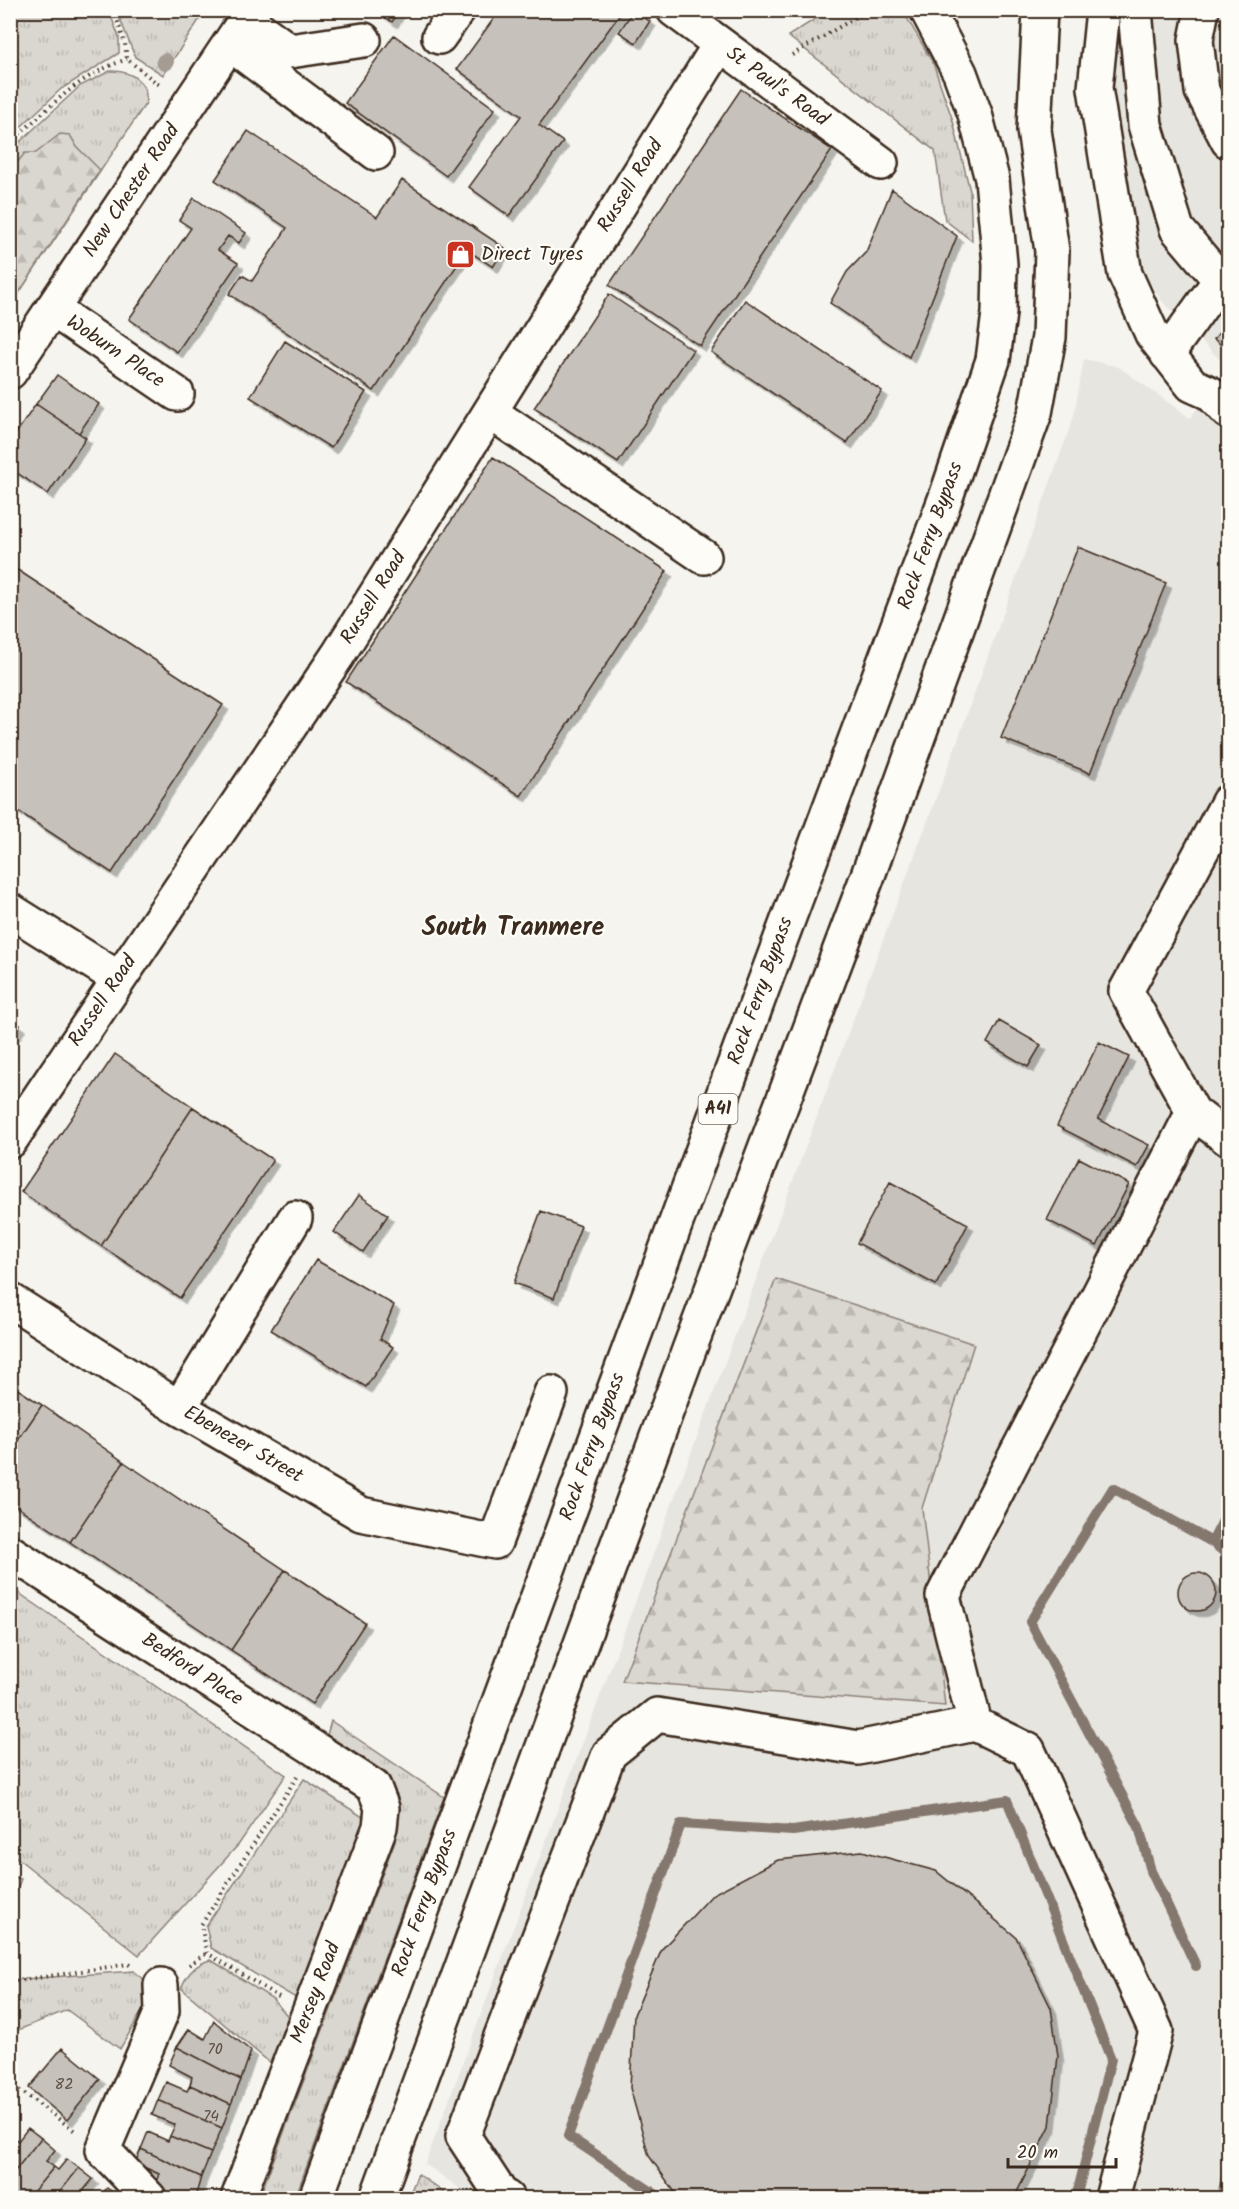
<svg xmlns="http://www.w3.org/2000/svg" width="1239" height="2209" viewBox="0 0 1239 2209" font-family="Kalam,sans-serif">
  <style>
    .built { fill: #e7e5df }
    .grass { fill: url(#grass-tufts); stroke: #8a8077; stroke-width: 1.5 }
    .forest { fill: url(#forest-firs); stroke: #8a8077; stroke-width: 1.5 }
    .water { fill: url(#water-waves); stroke: #84786e; stroke-width: 1.5 }
    .lines { fill: none; stroke-linecap: round; stroke-linejoin: round }
    .stream { stroke: #84786e; stroke-width: 10 }
    .building { fill: #c7c1bb; stroke: #3b2a1e; stroke-width: 1.5; filter: url(#shadow) }
    .minor-casing { stroke: #3b2a1e; stroke-width: 38 }
    .major-casing { stroke: #3b2a1e; stroke-width: 38 }
    .highway-casing { stroke: #3b2a1e; stroke-width: 38 }
    .path { stroke: #3b2a1e; stroke-width: 4; stroke-dasharray: 1.5 4.5; stroke-linecap: butt }
    .minor { stroke: #fdfcf7; stroke-width: 33 }
    .major { stroke: #fdfcf7; stroke-width: 33 }
    .highway { stroke: #fdfcf7; stroke-width: 33 }
    .tree { fill: #a59d94 }
    .labels { text-anchor: middle; dominant-baseline: central; stroke-width: 4.5; stroke-linejoin: round; paint-order: stroke }
    .number-label { font-size: 16px; fill: #5e5045 }
    .shield { fill: #fdfcf7; stroke: #75695f; stroke-width: 1.5 }
    .shield-label { font-size: 18px; font-weight: bold; fill: #3b2a1e }
    .street-label { font-size: 20px; fill: #3b2a1e; stroke: #fdfcf7 }
    .poi-label { font-size: 20px; fill: #3b2a1e; stroke: #fdfcf7; text-anchor: start }
    .district-label { font-size: 26px; font-weight: bold; fill: #3b2a1e; stroke: #fdfcf7 }
  </style>
  <defs>
    <pattern id="grass-tufts" width="24" height="20" patternUnits="userSpaceOnUse" patternTransform="scale(1.5)"><rect width="24" height="20" fill="#dad6d0"/><path d="M3 7l-1-3M5 7V3M7 7l1-3M15 17l-1-3M17 17v-4M19 17l1-3" fill="none" stroke="#bcb8b2"/></pattern>
    <pattern id="forest-firs" width="22" height="20" patternUnits="userSpaceOnUse" patternTransform="scale(1.5)"><rect width="22" height="20" fill="#dad6d0"/><path d="M5 1l3.5 6h-7zM16 11l3.5 6h-7z" fill="#bcb8b2"/></pattern>
    <pattern id="water-waves" width="16" height="10" patternUnits="userSpaceOnUse" patternTransform="scale(1.5)"><rect width="16" height="10" fill="#b4aca4"/><path d="M0 5q4-4 8 0t8 0" fill="none" stroke="#948c85"/></pattern>
    <filter id="shadow"><feDropShadow dx="5.5" dy="5.5" stdDeviation="0" flood-color="#0004"/></filter>
  </defs>
  <rect width="100%" height="100%" fill="#f5f4ee"/>
  <filter id="ink" filterUnits="userSpaceOnUse"><feTurbulence type="fractalNoise" baseFrequency=".0167" numOctaves="2"/><feDisplacementMap in="SourceGraphic" scale="12" xChannelSelector="R" yChannelSelector="G"/><feConvolveMatrix kernelMatrix="1 2 1 2 8 2 1 2 1" color-interpolation-filters="sRGB"/></filter>
  <g filter="url(#ink)">
    <path class="built" d="M1118 11H1228V2198H473L425 2164 956 745 1074 416 1084 359 1119 367 1190 418 1228 368 1161 300 1142 269 1116 136 1111 77Z"/>
    <path class="grass" d="M11 10 109 11 119 37V53L61 89 11 136Z
      M117 11V10L205 11 163 75 135 57Z
      M828 11H903L933 63 953 121 970 191 972 241 945 220 935 151 788 36Z
      M110 71C129 70 149 81 146 103L11 305V150L80 86Z
      M10 1587 286 1775 239 1844 139 1955 11 1853Z
      M331 1721 444 1797 295 2198H259L396 1838 397 1794 374 1765 327 1735Z
      M304 1779 366 1819 299 2000 211 1948 206 1926Z
      M11 1876 21 1879 11 1905 10 1876Z
      M211 1960 273 1999 291 2020 275 2067 181 1988C187 1974 196 1963 211 1960Z
      M134 1971 155 1989 120 2049 67 2010 11 2033V1980Z
      M418 2174 451 2198H408Z"/>
    <path class="forest" d="M60 134 70 135 77 147 100 170 11 305V170L25 153H36Z
      M776 1279 974 1344 922 1508 945 1706 622 1681Z"/>
    <path class="water" d="M1228 2148V2198H1217Z"/>
    <g class="lines">
      <path class="stream" d="M1212 1542 1228 1511
        M1196 1966 1151 1871 1139 1827 1030 1622 1113 1488 1212 1542 1228 1555
        M661 2198 568 2136 681 1824 793 1831 1007 1800 1111 2059 1076 2198"/>
    </g>
    <path class="building" d="M376 10H400L392 22Z
      M500 10H623L539 125 563 142 509 216 469 187 521 116 457 69Z
      M633 11 650 21 636 43 619 32Z
      M394 35 495 109 446 176 345 103Z
      M741 89 832 150 700 346 609 285Z
      M248 131 377 217 402 180 505 248 493 267 467 250 374 391 229 294 242 275 252 281 287 228 215 180Z
      M892 189 957 236 909 357 830 303 847 272 866 252Z
      M194 198 246 233 239 243 228 236 218 250 238 263 177 352 129 319 191 228 179 220Z
      M609 294 693 350 618 463 534 408Z
      M745 300 882 391 847 443 711 352Z
      M1228 321V350L1214 339Z
      M285 341 366 392 331 448 250 397Z
      M57 375 99 404 79 433 36 404Z
      M36 404 86 438 48 494 10 468V442Z
      M493 457 667 571 521 796 346 682Z
      M1078 547 1166 583 1090 773 1001 738Z
      M10 565 223 705 112 873 10 806Z
      M10 1019 20 1025 10 1040Z
      M999 1021 1041 1045 1028 1067 987 1043Z
      M1099 1042 1129 1057 1098 1119 1149 1145 1137 1167 1057 1126Z
      M115 1054 193 1107 101 1246 21 1192Z
      M193 1107 273 1160 180 1298 101 1246Z
      M1079 1158 1129 1184 1097 1246 1047 1220Z
      M890 1182 968 1224 936 1285 857 1243Z
      M359 1195 388 1215 363 1252 334 1232Z
      M541 1211 581 1226 554 1298 514 1283Z
      M316 1260 394 1305 380 1339 393 1347 366 1387 271 1330Z
      M10 1384 42 1405 10 1452Z
      M42 1405 124 1462 70 1542 10 1502V1452Z
      M124 1462 285 1570 231 1650 70 1542Z
      M285 1570 365 1623 312 1704 231 1650Z
      M1178 1592a19 19 0 1 1 38 0a19 19 0 1 1-38 0Z
      M862 1851 936 1871 1016 1937 1051 2008 1058 2056 1050 2126 1015 2196 679 2198 649 2156 630 2088 634 2015 662 1949 713 1894 778 1860Z
      M214 2021 251 2051 241 2080 177 2047 189 2029 205 2039Z
      M177 2047 241 2080 231 2104 190 2085 192 2077 169 2065Z
      M62 2048 100 2079 67 2120 29 2088Z
      M166 2082 187 2091 190 2085 231 2104 222 2128 158 2100Z
      M158 2100 222 2128 211 2153 170 2136 175 2125 152 2115Z
      M28 2128 41 2138 10 2177V2139L13 2137 18 2141Z
      M148 2132 168 2141 170 2136 211 2153 201 2177 141 2149Z
      M41 2138 55 2150 46 2161 54 2167 28 2198H17L10 2193V2177Z
      M141 2149 201 2177 195 2198H168L154 2187 159 2174 135 2163Z
      M67 2159 79 2168 55 2198H28L54 2167 58 2170Z
      M79 2168 93 2179 83 2191 90 2197 55 2198Z
      M107 2188 121 2198H99Z"/>
    <g class="lines">
      <defs>
        <path id="minor" d="M674 10 881 163
          M1103 10 1095 88 1125 274 1152 334 1192 385 1210 393 1228 412
          M1135 10 1145 125 1177 229 1220 280 1167 354
          M1202 10 1196 40 1202 91 1228 141
          M246 19 290 51 364 40
          M439 37 458 10
          M230 44 376 153
          M52 309 177 394
          M490 412 704 557
          M10 910 118 978
          M1193 1112 1126 991 1228 802
          M10 1141 338 655 720 44
          M10 1300 179 1408 361 1514 495 1542 551 1393
          M179 1408 295 1218
          M10 1552 374 1787 382 1808 380 1827 238 2198
          M975 1724 943 1596 1193 1112 1228 1139
          M149 2198 103 2150 162 2011 161 1985
          M507 2198 501 2194 463 2136 609 1754 657 1715 858 1748 975 1724 1028 1750 1156 2031 1112 2198"/>
        <path id="major" d="M10 372 252 10"/>
        <path id="highway" d="M316 2198 764 984 946 497 993 360 999 313 1000 264 992 179 975 114 960 73 927 10
          M377 2198 689 1350 867 878 1035 413 1049 337 1052 251 1034 130 1040 10"/>
      </defs>
      <use href="#minor" class="minor-casing"/>
      <use href="#major" class="major-casing"/>
      <use href="#highway" class="highway-casing"/>
      <path class="path" d="M114 10 125 44 127 59 159 85
        M792 55 868 10
        M10 142C52 107 73 78 127 59
        M189 1965 207 1953
        M10 1982 128 1964 133 1967
        M279 1997 207 1953 201 1925 297 1777
        M10 2083 75 2131"/>
      <use href="#minor" class="minor"/>
      <use href="#major" class="major"/>
      <use href="#highway" class="highway"/>
    </g>
    <circle class="tree" cx="165" cy="62" r="9"/>
  </g>
  <defs>
    <symbol id="shop-square" viewBox="-11 -11 22 22"><rect x="-9" y="-9" width="18" height="18" rx="4" fill="#c8321e" stroke="#fdfcf7"/><path d="M-5-2.5h2.3a2.7 3.5 0 0 1 5.4 0H5L5.5 6h-11ZM-1.5-2.5h3a1.5 2.3 0 0 0-3 0Z" fill="#fff"/></symbol>
  </defs>
  <g fill-rule="evenodd">
    <use href="#shop-square" x="444" y="238" width="33" height="33"/>
  </g>
  <g class="labels">
    <g class="number-label">
      <text x="215" y="2049">70</text>
      <text x="64" y="2084">82</text>
      <text x="211" y="2116">74</text>
    </g>
    <rect class="shield" x="698.5" y="1094" width="39" height="30" rx="4.5"/>
    <g class="shield-label">
      <text x="718" y="1109">A41</text>
    </g>
    <g class="street-label">
      <text transform="translate(777 87) rotate(36)">St Paul's Road</text>
      <text transform="translate(631 186) rotate(-58)">Russell Road</text>
      <text transform="translate(132 191) rotate(-56)">New Chester Road</text>
      <text transform="translate(115 352) rotate(34)">Woburn Place</text>
      <text transform="translate(931 536) rotate(-70)">Rock Ferry Bypass</text>
      <text transform="translate(374 598) rotate(-58)">Russell Road</text>
      <text transform="translate(761 991) rotate(-70)">Rock Ferry Bypass</text>
      <text transform="translate(103 1001) rotate(-56)">Russell Road</text>
      <text transform="translate(243 1445) rotate(30)">Ebenezer Street</text>
      <text transform="translate(593 1447) rotate(-70)">Rock Ferry Bypass</text>
      <text transform="translate(192 1670) rotate(33)">Bedford Place</text>
      <text transform="translate(425 1903) rotate(-70)">Rock Ferry Bypass</text>
      <text transform="translate(316 1993) rotate(-69)">Mersey Road</text>
    </g>
    <g class="poi-label">
      <text x="481" y="255">Direct Tyres</text>
    </g>
    <g class="district-label">
      <text x="513" y="928">South Tranmere</text>
    </g>
  </g>
  <rect width="1239" height="2209" fill="none" stroke="#fdfcf7" stroke-width="36"/>
  <rect x="18" y="18" width="1203" height="2173" fill="none" stroke="#3b2a1e" stroke-width="2" filter="url(#ink)"/>
  <path d="M1008 2158v9h108v-9" fill="none" stroke="#3b2a1e" stroke-width="3"/>
  <text x="1017" y="2158" font-size="18" fill="#3b2a1e" stroke="#fdfcf7" stroke-width="4.5" paint-order="stroke">20 m</text>
</svg>
